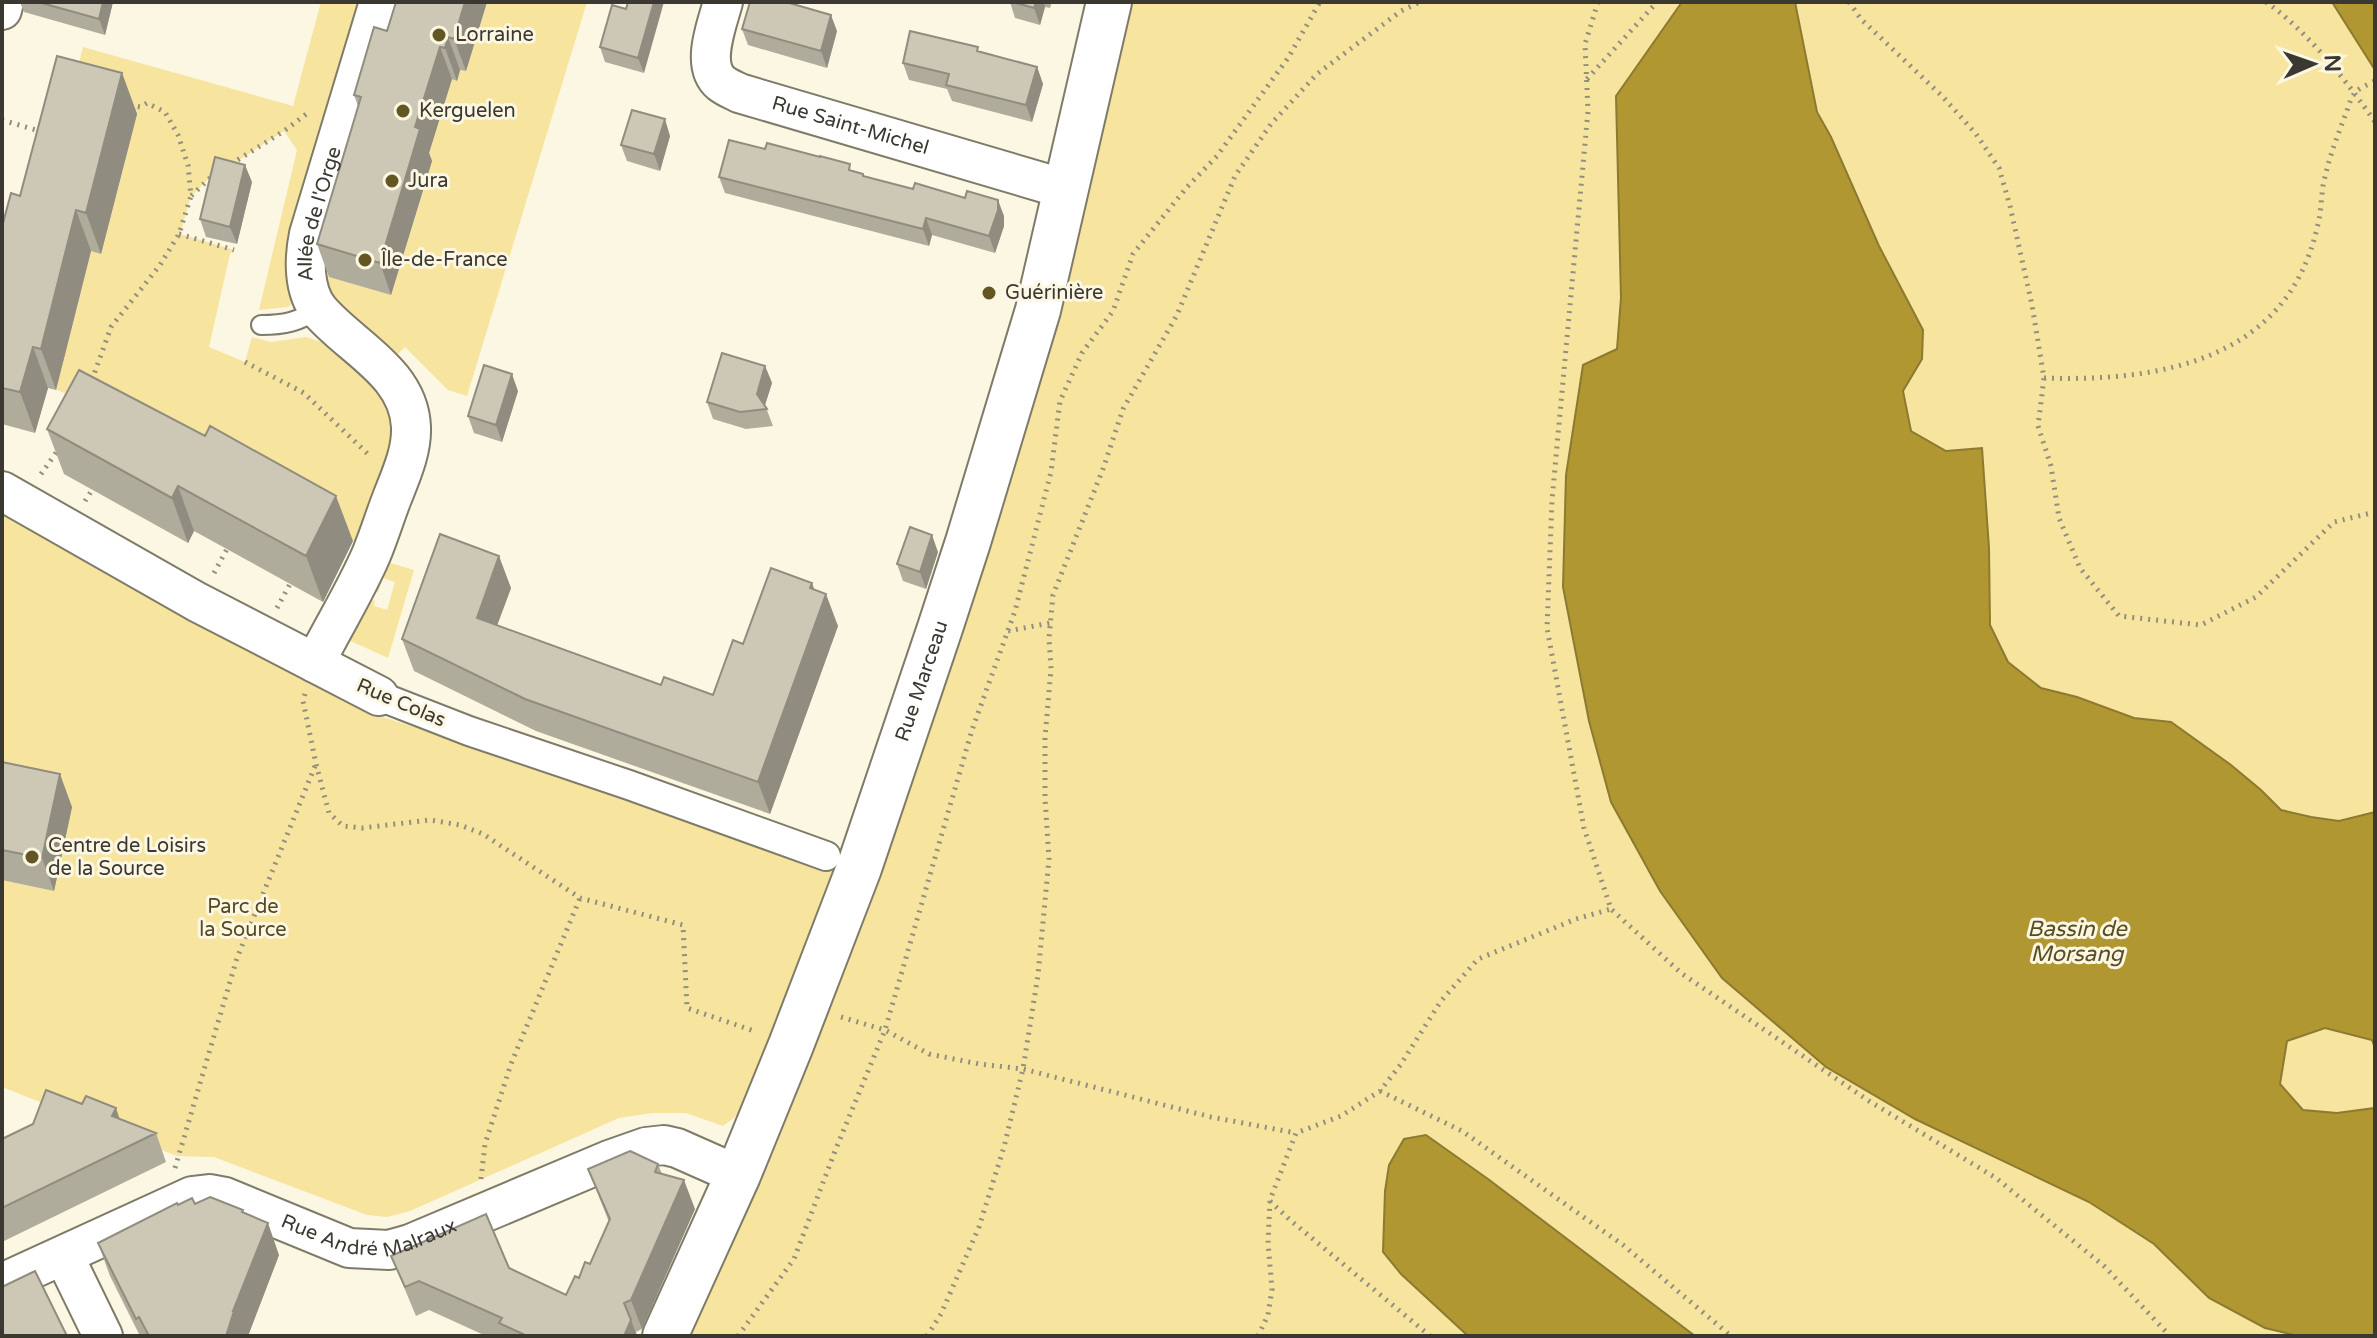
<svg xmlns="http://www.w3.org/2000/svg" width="2377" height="1338" viewBox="0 0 2377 1338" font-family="'Varela Round',sans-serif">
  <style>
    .green { fill: #f7e49e }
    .water { fill: #b09732; stroke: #8d7a31; stroke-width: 2 }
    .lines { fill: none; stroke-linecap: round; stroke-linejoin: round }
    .service-casing { stroke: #7f7b69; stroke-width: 22 }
    .pedestrian-casing { stroke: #7f7b69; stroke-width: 32 }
    .minor-casing { stroke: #7f7b69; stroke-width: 42 }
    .secondary-casing { stroke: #7f7b69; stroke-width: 48 }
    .path { stroke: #928f81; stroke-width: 5; stroke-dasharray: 2 6; stroke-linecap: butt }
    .service { stroke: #fff; stroke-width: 18 }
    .pedestrian { stroke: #fff; stroke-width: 28 }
    .minor { stroke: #fff; stroke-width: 38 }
    .secondary { stroke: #fff; stroke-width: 44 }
    .wall { fill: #b0ac9c }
    .shaded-wall { fill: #908c7f }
    .building { fill: #cdc8b5; stroke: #908c7f; stroke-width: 2 }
    .poi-dot { fill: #635622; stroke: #fcf7e3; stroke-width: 3 }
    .labels { text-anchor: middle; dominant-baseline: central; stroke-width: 6; stroke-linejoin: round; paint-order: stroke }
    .poi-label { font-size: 20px; fill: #3a3830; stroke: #fcf7e3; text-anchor: start }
    .street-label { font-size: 20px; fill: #3a3830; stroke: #fcf7e3 }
    .park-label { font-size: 20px; fill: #544921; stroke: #fcf7e3 }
    .water-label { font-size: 22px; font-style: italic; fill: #584d24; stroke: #fcf7e3 }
  </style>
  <rect width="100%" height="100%" fill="#fcf7e3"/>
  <path class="green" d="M321 2H369L294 302 288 307 259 310 297 150 284 131 239 160 216 172 191 196 180 234 234 250 230 254 209 347 245 362 252 337 271 342 306 337 343 349 396 409 387 472 381 467 362 529 356 542 84 399 56 390 62 367 55 365 67 345 91 251 101 253 126 158 71 96 83 47 293 106Z
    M487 2H587L467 396 448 390 405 347 389 363 330 301 321 274 391 295 432 162 427 160 452 79 460 70 466 71Z
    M1128 2H1682L1616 96 1621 298 1617 349 1583 365 1566 475 1563 587 1589 721 1611 802 1826 1067 1915 1119 2089 1202 2154 1244 2209 1298 2265 1328 2298 1336H1695L1488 1179 1389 1165 1385 1191 1383 1251 1468 1336H680Z
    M1795 2H2332L2375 70V812L2339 821 2311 817 2281 810 2261 790 2134 718 2077 697 2041 688 2008 662 1990 625 1989 548 1982 448 1946 451 1911 431 1903 391 1922 359 1923 330 1879 246 1831 137 1817 112Z
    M2 513 232 642 367 712 614 790 621 796 843 874 749 1106 723 1126 686 1113H652L619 1118 410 1211 387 1217 367 1215 214 1157 177 1156 2 1087Z
    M377 559 414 570 388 658 342 637 363 598 375 601 374 606 387 610 395 582 383 578 378 592 366 589Z
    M2325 1028 2372 1040 2375 1048V1108L2337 1113 2303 1110 2280 1084 2287 1041Z"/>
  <path class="water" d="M1682 2H1795L1817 112 1831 137 1879 246 1923 330 1922 359 1903 391 1911 431 1946 451 1982 448 1989 548 1990 625 2008 662 2041 688 2077 697 2134 718 2171 722 2231 765 2261 790 2281 810 2311 817 2339 821 2375 812V1048L2372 1040 2325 1028 2287 1041 2280 1084 2303 1110 2337 1113 2375 1108V1336H2298L2265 1328 2209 1298 2154 1244 2089 1202 1915 1119 1826 1067 1722 978 1660 891 1611 802 1589 721 1563 587 1566 475 1583 365 1617 349 1621 298 1616 96Z
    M2332 2H2375V70Z
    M1426 1135 1488 1179 1695 1336H1468L1401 1274 1383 1252 1385 1191 1389 1165 1404 1139Z"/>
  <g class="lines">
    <defs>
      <path id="service" d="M261 325C284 325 299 322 317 309"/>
      <path id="pedestrian" d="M379 696 469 731 629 785 826 856"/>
      <g id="minor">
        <path id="s1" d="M723 2C717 25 700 65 721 83 726 87 733 90 739 93L1065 189"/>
        <path d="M2 10 4 2"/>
        <path d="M2 491 197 602 379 696"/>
        <path id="s2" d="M315 663C333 627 355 592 371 555 379 536 385 516 392 498 401 475 412 451 411 427 409 372 350 347 319 310 303 290 304 258 309 234L379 2"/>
        <path d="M64 1256 103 1336"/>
        <path id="s3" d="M2 1283 192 1196 209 1194 225 1197 349 1248 389 1250 410 1244 609 1160 646 1147 664 1145 677 1148 738 1175"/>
      </g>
      <g id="secondary">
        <path id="s4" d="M665 1336 738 1175 791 1045 859 868 940 628 968 542 1038 310 1109 2"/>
      </g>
    </defs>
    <use href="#service" class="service-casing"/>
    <use href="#pedestrian" class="pedestrian-casing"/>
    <use href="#minor" class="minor-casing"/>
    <use href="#secondary" class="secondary-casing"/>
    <path class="path" d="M1598 2 1585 44 1588 111 1552 500 1547 628 1584 828 1611 909 1681 973 1869 1101 1996 1178 2104 1266 2170 1336
      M1849 2 1861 19 1943 97 1976 134 1999 168 2010 206 2032 305 2044 378 2038 426 2051 466 2059 518 2080 568 2119 616 2201 625 2256 597 2334 522 2375 512
      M2266 2C2306 30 2347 81 2375 122
      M1587 79 1657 2
      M130 105 140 107 147 103 165 112 178 135 188 165 191 196 212 176
      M2 120 43 132
      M231 164 284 131 309 112
      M179 234 234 250
      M245 362 304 393 371 457
      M2044 378C2160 382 2287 360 2317 228 2321 215 2321 200 2323 186 2328 161 2336 139 2345 116 2348 109 2350 99 2354 94 2358 88 2369 84 2375 81
      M92 380 111 327 160 265 179 234 191 196
      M41 474 58 450
      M85 501 92 490
      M214 573 227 549
      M277 608 290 584
      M1008 631 1050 623
      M305 694 303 701 316 764 329 813 343 826 362 828 430 820 460 825 483 834 580 898 683 925 687 1008 757 1032
      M841 1017 885 1030 929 1054 979 1064 1023 1069 1211 1117 1296 1133
      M1380 1091 1462 1131 1623 1245 1731 1336
      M175 1168 237 958 315 766
      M481 1179 485 1144 511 1064 580 898
      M1270 1201 1290 1220 1430 1336
      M738 1336 794 1259 835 1151 885 1030 972 730 1015 611 1051 472 1060 401 1082 353 1113 311 1133 254 1187 187 1217 156 1288 58 1320 2
      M927 1336 941 1314 979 1227 1004 1147 1023 1069 1038 975 1049 859 1045 798V738L1051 669 1049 638 1053 595 1103 469 1123 409 1177 315 1235 176 1271 124 1317 74 1401 11 1420 2
      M1258 1336 1268 1315 1272 1289 1268 1243 1270 1200 1296 1133 1341 1116 1380 1091 1401 1064 1441 1001 1478 959 1576 919 1611 909"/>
    <use href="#service" class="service"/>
    <use href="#pedestrian" class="pedestrian"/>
    <use href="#minor" class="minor"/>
    <use href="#secondary" class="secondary"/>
  </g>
  <path class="wall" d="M20 2H113L105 35 24 12Z
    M396 2H487L466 71 460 70 457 81 452 79 429 153 432 161 391 295 329 277 317 244 358 106 354 95 387 31Z
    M1010 2H1052L1050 8 1045 7 1040 25 1015 18Z
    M626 9 644 73 605 62 600 47Z
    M742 29 837 31 827 68 748 45Z
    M980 51 1037 67 1043 84 1032 122 952 101 947 89 909 80 903 63Z
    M122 73 137 114 101 254 91 251 56 390 48 388 35 433 2 424V227L20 196Z
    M670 136 660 171 627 161 621 145Z
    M852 171 863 174 864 177 1004 216V226L995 253 932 235 929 246 725 193 719 177Z
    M252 182 237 244 206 237 200 219Z
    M765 366 772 383 765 405 773 426 746 429 713 419 707 402Z
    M518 391 502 442 474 433 468 416Z
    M47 429 353 541 323 602 194 531 188 543 64 474Z
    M938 552 926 589 903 581 897 564Z
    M511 588 497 625 661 685 713 695 743 644 814 590 838 626 770 814 536 731 414 671 402 639Z
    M2 762 72 807 54 891 2 880Z
    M120 1119 156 1133 166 1162 2 1242V1139Z
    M658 1164 662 1174 695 1209 642 1329 636 1332 637 1336H486L429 1310 416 1316 391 1256 509 1268 566 1295 590 1264 609 1222 588 1169Z
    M195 1204 244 1213 279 1255 248 1336H140L110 1276 98 1243 178 1205Z"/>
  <path class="shaded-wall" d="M103 2H113L105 35 99 19Z
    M465 2H487L466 71 454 39Z
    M654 2H664L644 73 638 58Z
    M1036 2H1043L1045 7 1040 25 1034 8Z
    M831 15 837 31 827 68 821 51Z
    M448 37 460 70 457 81 445 48Z
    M440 47 452 79 429 153 432 161 391 295 380 263 415 127Z
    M1037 67 1043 84 1032 122 1026 105Z
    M122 73 137 114 101 254 86 213Z
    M665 119 670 136 660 171 654 154Z
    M245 165 252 182 237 244 230 227Z
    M998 200 1004 216V226L995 253 989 236Z
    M76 210 91 251 56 390 41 349Z
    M926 218 932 235 929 246 923 229Z
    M33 347 48 388 35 433 20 392Z
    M765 366 772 383 763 411 757 394Z
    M512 374 518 391 502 442 496 425Z
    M178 486 194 531 188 543 172 498Z
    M336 496 353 541 323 602 306 556Z
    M932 535 938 552 926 589 920 572Z
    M499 556 511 588 488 650 477 618Z
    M812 583 821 608 826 594 838 626 770 814 758 782Z
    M60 774 72 807 54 891 42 858Z
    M116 1108 126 1138 112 1116Z
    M684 1180 695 1209 642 1329 631 1300Z
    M268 1223 279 1255 248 1336H226L233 1311Z
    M631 1320 637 1336H624Z"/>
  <path class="building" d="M38 2H103L99 19Z
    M396 2H465L454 39 448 37 445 48 440 47 415 127 420 129 380 263 317 244 361 97 354 95 374 27 387 31Z
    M628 2H654L638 58 600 47 612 5 626 9Z
    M750 2H786L831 15 821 51 742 29Z
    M1013 2H1036L1034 8Z
    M910 31 978 47 977 51 1037 67 1026 105 946 85 949 74 903 63Z
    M57 56 122 73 86 213 76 210 41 349 33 347 20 392 2 388V227L11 193 20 196Z
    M632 110 665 119 654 154 621 145Z
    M729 140 765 149 767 143 820 157V156L850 164 849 170 863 174V176L913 189 915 183 965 198 967 191 998 200V210L989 236 926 218 923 229 719 177Z
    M215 157 245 165 230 227 200 219Z
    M722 353 765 366 757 394 767 409 740 412 707 402Z
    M484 365 512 374 496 425 468 416Z
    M79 370 205 436 210 426 336 496 306 556 178 486 172 498 47 429Z
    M910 527 932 535 920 572 897 564Z
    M440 534 499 556 477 618 661 685 664 677 713 695 733 640 743 644 771 568 812 583 810 588 826 594 758 782 525 699 402 639Z
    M2 762 60 774 42 858 2 850Z
    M46 1090 82 1104 86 1096 116 1108 112 1116 156 1133 2 1208V1139L33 1124Z
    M630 1151 658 1164 655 1172 684 1180 631 1300 624 1303 631 1320 624 1336H522L523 1334 499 1323 502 1318 419 1281 405 1287 391 1256 486 1214 509 1268 566 1295 575 1276 579 1278 585 1262 590 1264 610 1219 588 1169Z
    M210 1197 243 1210 242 1212 268 1223 233 1311H234L226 1336H149L139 1317 136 1319 98 1243 177 1203 178 1205 192 1198 195 1204Z
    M35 1271 67 1336H2V1287Z"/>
  <g class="poi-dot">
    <circle cx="439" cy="35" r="8"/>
    <circle cx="403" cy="111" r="8"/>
    <circle cx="392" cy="181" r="8"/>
    <circle cx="365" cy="260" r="8"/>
    <circle cx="989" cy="293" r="8"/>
    <circle cx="32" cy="857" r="8"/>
  </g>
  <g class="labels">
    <g class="poi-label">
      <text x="455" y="35">Lorraine</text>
      <text x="419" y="111">Kerguelen</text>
      <text x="408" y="181">Jura</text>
      <text x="381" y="260">Île-de-France</text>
      <text x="1005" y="293">Guérinière</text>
      <text x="48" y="846">Centre de Loisirs<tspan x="48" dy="23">de la Source</tspan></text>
    </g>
    <g class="street-label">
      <text stroke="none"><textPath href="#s1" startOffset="222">Rue Saint-Michel</textPath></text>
      <text stroke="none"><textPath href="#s2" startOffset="510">Allée de l'Orge</textPath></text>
      <text stroke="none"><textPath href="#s4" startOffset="704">Rue Marceau</textPath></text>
      <text transform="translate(401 703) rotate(23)">Rue Colas</text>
      <text stroke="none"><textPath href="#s3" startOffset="396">Rue André Malraux</textPath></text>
    </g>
    <g class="park-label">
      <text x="243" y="907">Parc de<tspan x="243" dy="23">la Source</tspan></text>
    </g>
    <g class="water-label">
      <text x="2077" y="929">Bassin de<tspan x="2077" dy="25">Morsang</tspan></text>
    </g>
  </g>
  <rect width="2377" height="1338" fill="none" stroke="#3a3830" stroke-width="8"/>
  <g transform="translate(2313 64) rotate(88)" stroke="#fcf7e3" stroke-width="6" paint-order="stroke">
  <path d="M0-6L14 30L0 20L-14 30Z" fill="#3a3830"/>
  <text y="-12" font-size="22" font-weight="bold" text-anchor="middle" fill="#3a3830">N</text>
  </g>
</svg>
